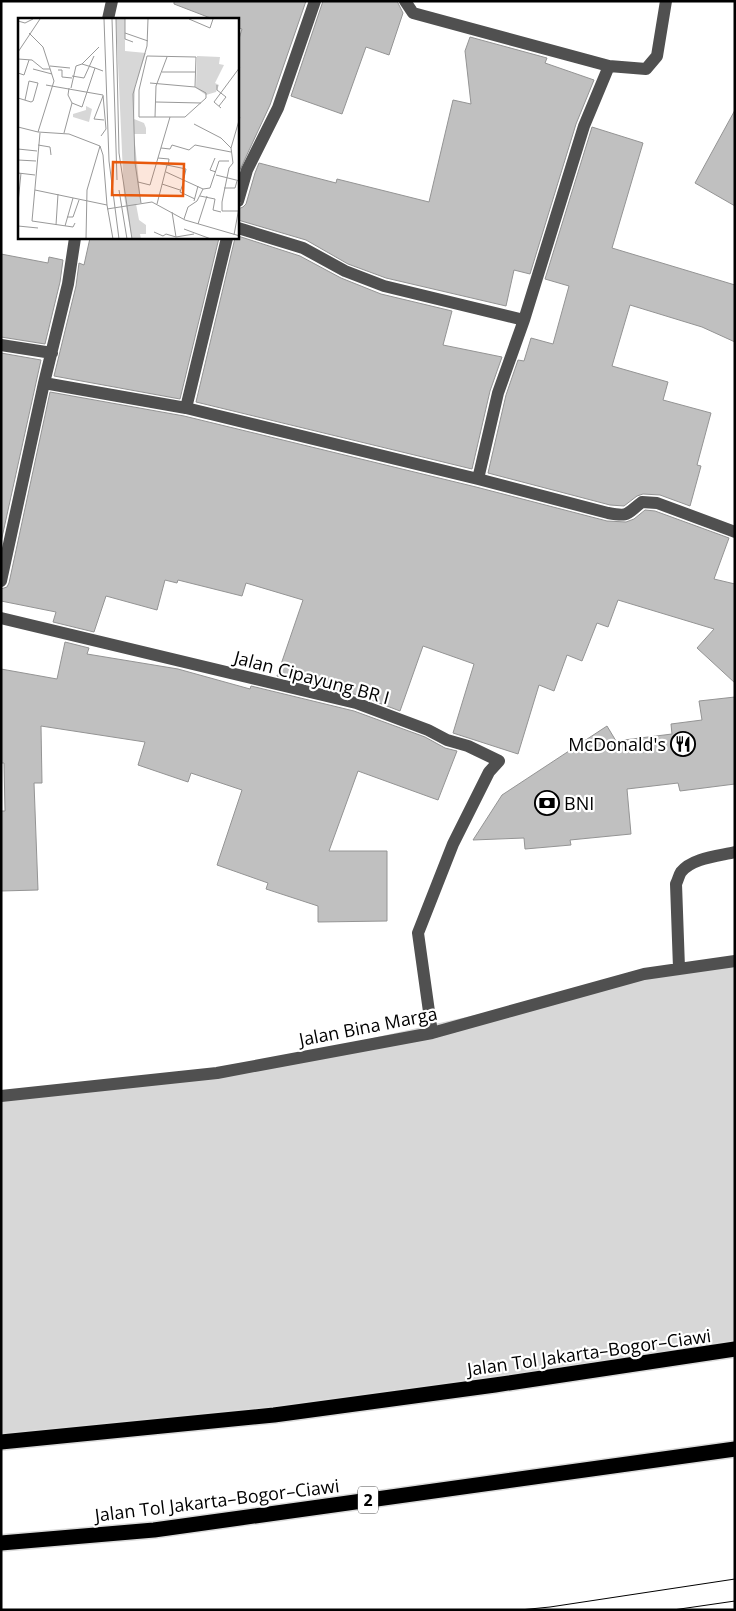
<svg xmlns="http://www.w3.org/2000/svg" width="736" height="1611" viewBox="0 0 736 1611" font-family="'Open Sans',sans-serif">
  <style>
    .green { fill: #d7d7d7 }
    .building { fill: #c0c0c0; stroke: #949494 }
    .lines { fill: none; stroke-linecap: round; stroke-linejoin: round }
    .highway-casing { stroke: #dbdbdb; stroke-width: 18 }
    .minor { stroke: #505050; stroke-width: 12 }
    .highway { stroke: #000; stroke-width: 15 }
    .tram { stroke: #000; stroke-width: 1 }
    .labels { text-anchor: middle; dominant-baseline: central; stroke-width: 4.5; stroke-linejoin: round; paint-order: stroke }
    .shield { fill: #fff; stroke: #4c4c4c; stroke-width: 1 }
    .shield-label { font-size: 16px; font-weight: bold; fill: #000 }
    .street-label { font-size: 18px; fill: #000; stroke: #fff }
    .poi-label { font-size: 18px; fill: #000; stroke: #fff; text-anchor: end }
    .inset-road { fill: none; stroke: #999; stroke-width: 1 }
    .view { fill: #e8590c; fill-opacity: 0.15; stroke: #e8590c; stroke-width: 2.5 }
    .inset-edge { fill: none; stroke: #000; stroke-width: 2.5 }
  </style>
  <rect width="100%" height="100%" fill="#fff"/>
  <path class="green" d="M735 961V1349L1 1442V1096L217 1073 693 966Z"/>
  <path class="building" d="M174 1H306L270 105 238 174V42L242 29 238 28V19H213L174 4Z
    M323 1H397L403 13 389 55 366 47 342 114 291 96Z
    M470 37 547 58 545 63 594 80 576 124 530 274 514 270 506 306 386 278 348 264 306 240 238 220V209L243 207 246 204 255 173 259 163 336 183 337 179 429 202 453 100 471 104 465 51Z
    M735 110V206L695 183Z
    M592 127 643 143 612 248 735 285V342L702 327 630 305 612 366 668 382 663 400 711 413 697 465 701 466 690 506 660 495 643 494 637 496 624 506 610 505 488 473 506 395 518 360 524 361 531 338 553 344 569 286 545 279Z
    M238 236 300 256 341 278 381 294 452 311 443 345 502 357 490 391 472 469 196 402 235 238Z
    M90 238H219L180 399 54 376 76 286 79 263 84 265Z
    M1 254 48 263 49 257 63 260 60 282 45 344 1 337Z
    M1 353 41 360 1 542Z
    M50 392 184 416 476 487 607 521 626 522 634 519 645 510 655 511 729 538 714 579 735 584V683L697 648 714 629 618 600 608 627 597 623 582 661 567 655 554 691 539 685 518 754 453 733 474 664 423 646 400 711 358 695 277 676 303 600 246 583 242 596 178 580 177 583 165 580 157 610 106 596 94 632 53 622 56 612 1 601V589L7 587 9 583Z
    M65 642 89 648 87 654 178 669 250 689 251 686 354 711 425 737 445 748 457 751 438 800 358 771 329 851H387V921L318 922V906L266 889 268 883 217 865 242 790 191 773 188 782 138 765 145 742 41 726 42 783H34L38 890 1 891V811H5L4 763H1V669L57 679Z
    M735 697V784L680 791 678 783 627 789 631 834 570 840 571 845 525 849 524 838 473 840 502 795 607 726 616 741 672 734 671 724 702 720 699 701Z"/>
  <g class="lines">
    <defs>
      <path id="highway" d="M1 1442 274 1415 495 1385 735 1349
        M1 1543 154 1530 735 1449"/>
    </defs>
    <use href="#highway" class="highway-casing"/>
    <path class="minor" d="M405 1 413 13 609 66 646 69 657 56 666 1
      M108 19 112 1
      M238 201 247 170 278 108 315 1
      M238 228 303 248 345 271 384 286 524 320
      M1 345 52 353
      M44 383 68 284 75 238
      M186 408 227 238
      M478 479 498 393 524 320 584 126 609 66
      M1 581 44 383 186 408 478 479 608 513C630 517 626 514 642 502L657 503 735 532
      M1 618 356 703 428 730 447 740 468 746 499 761 489 772 453 844 418 933 432 1033
      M679 968 676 884C678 880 679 875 681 872 692 858 718 856 735 852
      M1 1096 217 1073 432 1033 644 974 735 961"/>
    <use href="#highway" class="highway"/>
    <path class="tram" d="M520 1610 550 1607 735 1579
      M673 1610 735 1601"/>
  </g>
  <defs>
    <symbol id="restaurant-ring" viewBox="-11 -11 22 22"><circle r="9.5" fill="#fff" stroke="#000" stroke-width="1.5"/><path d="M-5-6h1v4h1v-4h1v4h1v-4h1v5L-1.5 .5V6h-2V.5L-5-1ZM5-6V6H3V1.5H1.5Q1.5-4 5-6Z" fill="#000"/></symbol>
    <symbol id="bank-ring" viewBox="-11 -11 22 22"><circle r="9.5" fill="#fff" stroke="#000" stroke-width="1.5"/><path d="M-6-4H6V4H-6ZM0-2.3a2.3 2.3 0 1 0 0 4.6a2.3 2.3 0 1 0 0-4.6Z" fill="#000"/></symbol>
  </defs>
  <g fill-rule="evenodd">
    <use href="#restaurant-ring" x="669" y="730" width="28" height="28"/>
    <use href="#bank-ring" x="533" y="789" width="28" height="28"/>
  </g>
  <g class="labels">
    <rect class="shield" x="358" y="1486.5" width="20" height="27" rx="4"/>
    <g class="shield-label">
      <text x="368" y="1500">2</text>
    </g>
    <g class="street-label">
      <text transform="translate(312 677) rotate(15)">Jalan Cipayung BR I</text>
      <text transform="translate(368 1026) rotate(-11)">Jalan Bina Marga</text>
      <text transform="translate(589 1352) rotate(-8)">Jalan Tol Jakarta–Bogor–Ciawi</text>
      <text transform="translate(217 1500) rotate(-7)">Jalan Tol Jakarta–Bogor–Ciawi</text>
    </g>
    <g class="poi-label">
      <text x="666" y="744">McDonald's</text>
      <text x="564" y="803" text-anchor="start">BNI</text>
    </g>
  </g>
  <g transform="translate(18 18)">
    <rect width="221" height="221" fill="#fff"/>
    <path d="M98 1H107V33L128 35 117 68 116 101 126 105 128 110V116H116L123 185 118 186 121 202 128 207V216H122L123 221H114L106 178ZM179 38 202 39 201 46 206 47 197 65 201 67 198 74 188 77 178 70ZM68 88 74 91 71 104 55 99V96L68 92Z" fill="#d7d7d7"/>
    <path class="inset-road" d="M86 1 91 143 101 221M94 1 99 162M98 1 101 135 114 221M107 1V21L115 24M171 1 192 10 195 1M0 3 7 5 15 1M11 15 25 29 36 63 20 114M107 15 130 23M0 34 22 1M129 38 178 39 177 69 188 75V80L167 99H121V72ZM0 41 14 42 25 51H32M64 46 81 29M32 48 52 50M15 51 34 56M40 52H44V59L54 60M144 54H178M0 55 6 57 11 42M54 58 66 60 76 38M132 65 177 69M28 67 85 77M199 67V72L208 79 201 88M51 70 50 77 54 85M53 70 58 48 64 46 77 50M85 78 76 101 86 102M0 80 13 84 15 83 20 65 11 63 7 82M138 84 183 85M203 90 196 84 222 49M137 99 138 68 149 39M176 106 203 120 213 130M0 109 20 114 51 116 82 128M22 115 14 203 55 209 57 205M46 115 54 85 64 89 77 50 85 53M83 118 88 111 85 77M20 127 32 129 33 137M82 128 85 137 89 187 95 221M143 130 152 131 154 127 171 132 177 127 213 134M0 131 19 133M140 140 151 141 150 148M197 140 192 152 198 154M0 142 18 143M139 145 149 147 139 186M149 147 168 151 166 160M148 154 185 171M0 155 17 157M198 157 222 163M166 163 162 174 177 181M120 164 132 167 152 99M144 166 162 172M206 170H217L219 163M17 172 89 187M101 172 109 221M182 178 197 181 195 192 203 194M176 183 180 168M0 185 3 155M123 185 117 145 115 76 129 28 130 1M89 191 134 184 167 202 222 218M220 193H204V184L211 150 215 145 213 130 222 99M154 194 158 219M49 199H55L61 182M166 201 170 189 179 183 185 171 192 170 201 143H211M180 206 189 178M38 207 40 176M0 208 20 210M47 208 55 180M166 211 193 221M136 214 145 218 148 216 158 219 176 216M216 217 222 184M68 221 69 172 82 128"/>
    <path class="view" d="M95 144 166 146 165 178 94 177Z"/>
    <rect width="221" height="221" class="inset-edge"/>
  </g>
  <rect width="736" height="1611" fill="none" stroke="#000000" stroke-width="5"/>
</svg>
